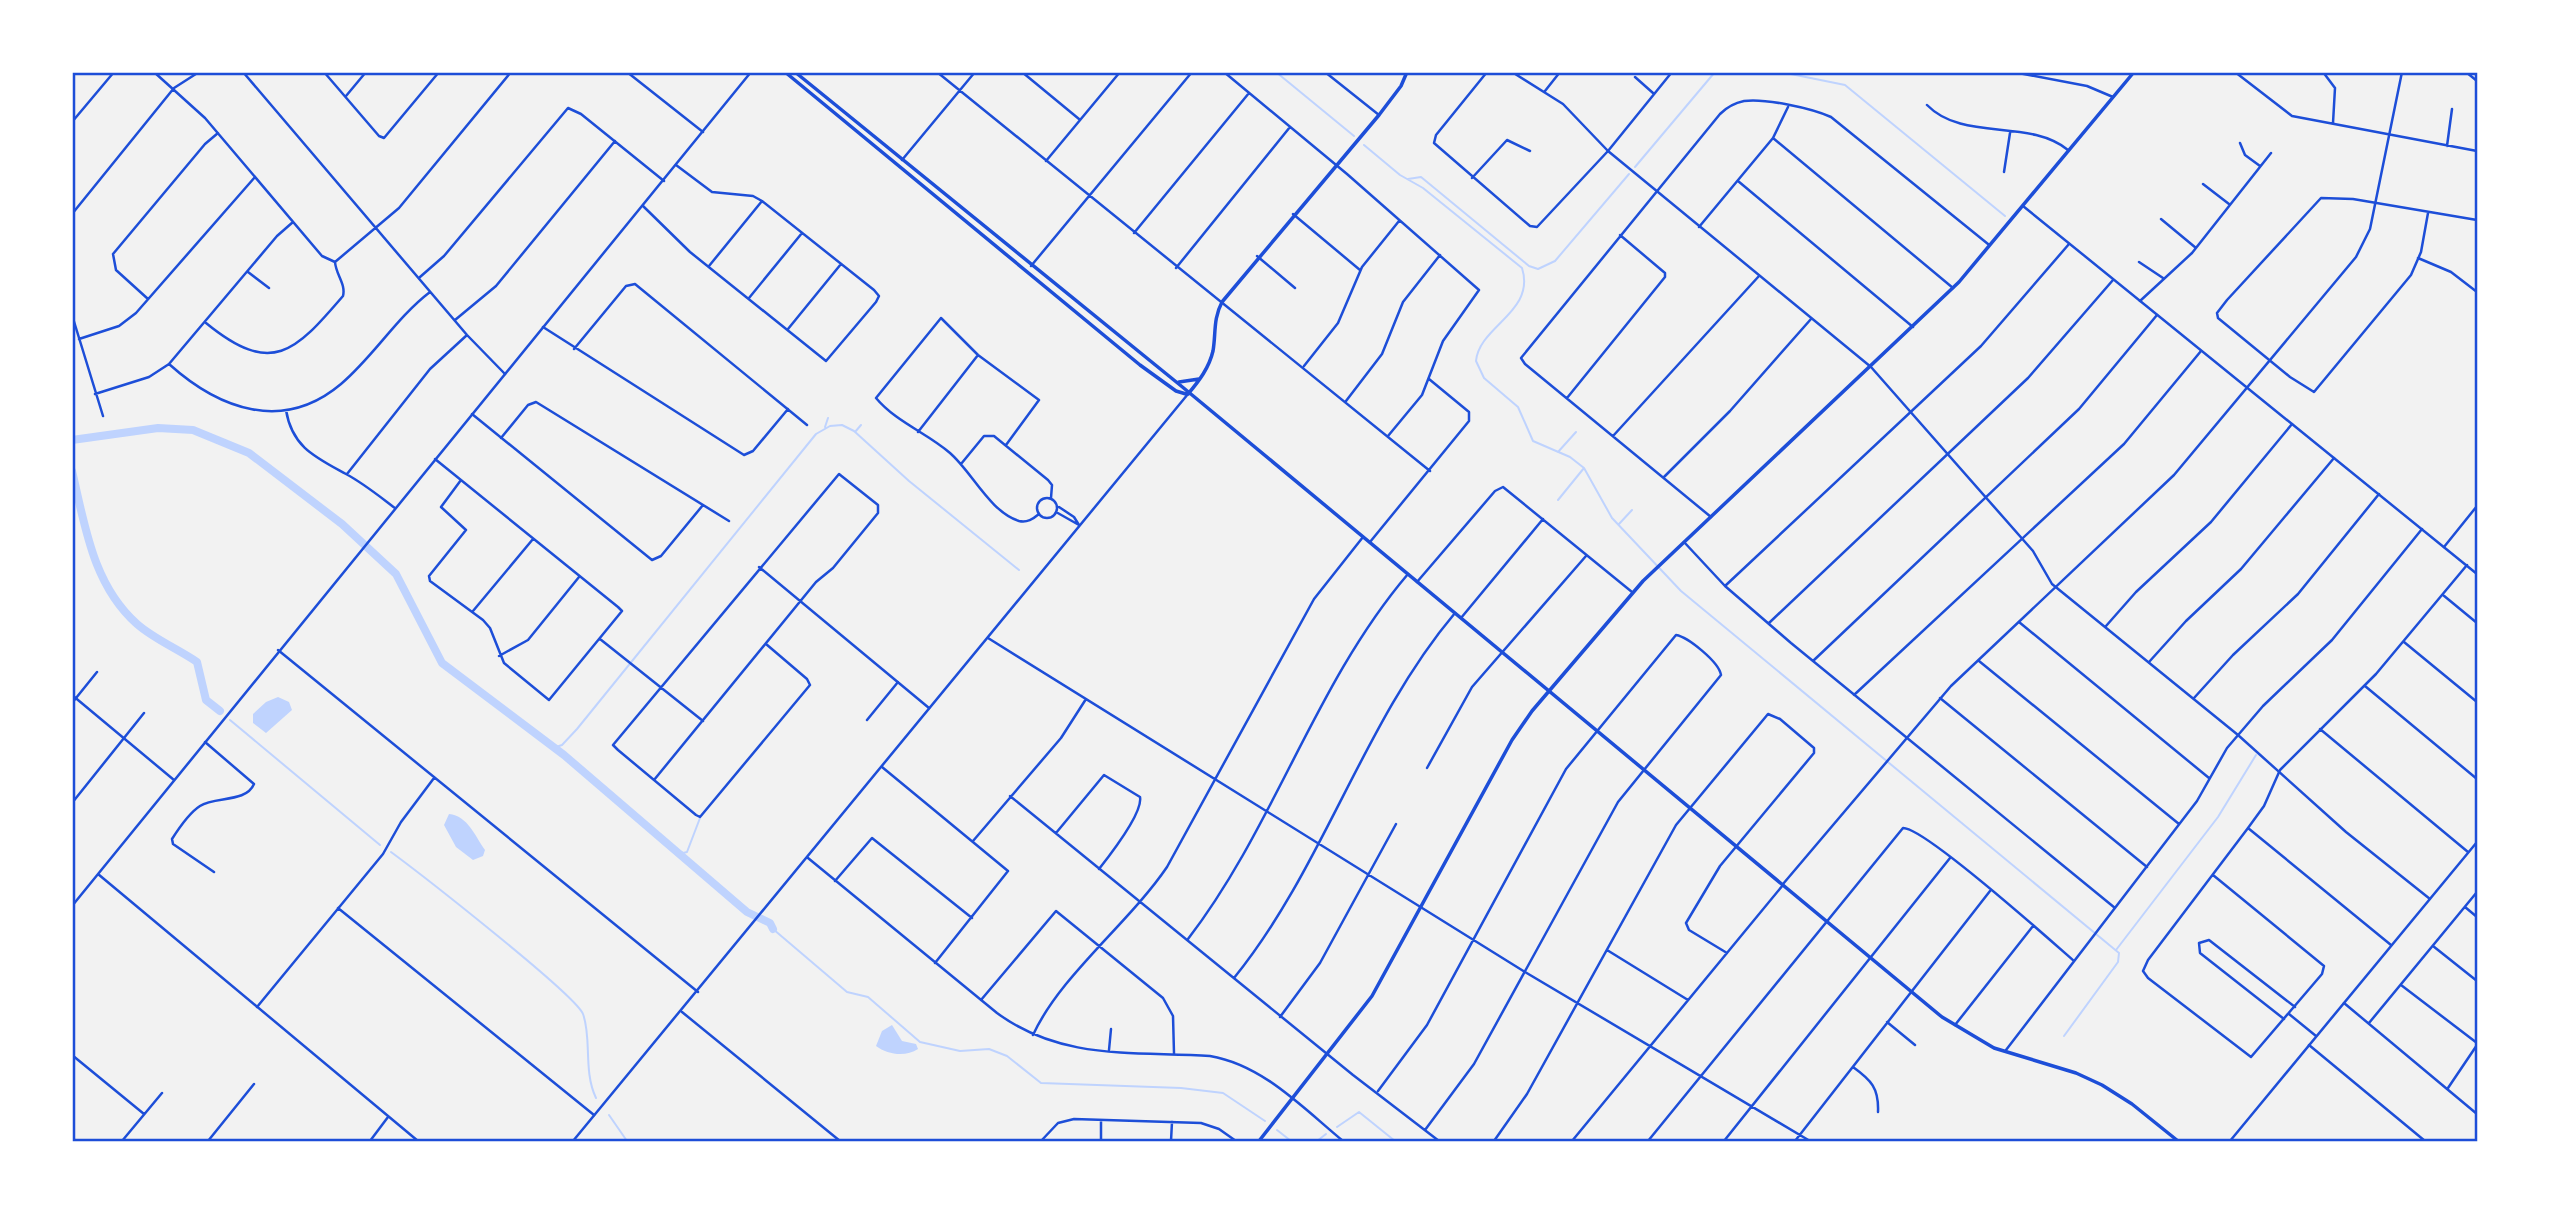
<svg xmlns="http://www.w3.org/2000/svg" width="2549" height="1213" viewBox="0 0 2549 1213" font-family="Helvetica,sans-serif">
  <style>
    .water { fill: #bfd3fe }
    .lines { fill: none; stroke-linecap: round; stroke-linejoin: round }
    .stream { stroke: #bfd3fe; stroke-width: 2 }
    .river { stroke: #bfd3fe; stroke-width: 8 }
    .minor { stroke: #1d4ed8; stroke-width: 2.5 }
    .tertiary { stroke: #1d4ed8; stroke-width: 2.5 }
    .secondary { stroke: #1d4ed8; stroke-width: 3.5 }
    .neatline { fill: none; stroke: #1d4ed8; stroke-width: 2.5 }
  </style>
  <rect width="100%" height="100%" fill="#f2f2f2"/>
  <path class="water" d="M278 697 289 702 292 710 266 733 253 723V714L266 702Z
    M449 814C468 816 475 836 485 850L483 856 473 860 456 847 444 825Z
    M892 1025 902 1041 916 1044 918 1049C906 1057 888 1055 876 1046L882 1031Z"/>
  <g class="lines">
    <path class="stream" d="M1276 72 1354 136
      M1781 72 1845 85 2005 216
      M1364 145 1400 175 1423 188 1522 268C1536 312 1479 326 1476 361L1484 378 1518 407 1533 441 1570 457 1584 468 1612 518 1681 591 2119 953 2118 962 2064 1036
      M1635 167 1715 72
      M1408 179 1421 177 1529 266 1538 269 1555 261 1629 174
      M825 427 828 418
      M855 432 861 425
      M1558 452 1576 432
      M1558 500 1584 468
      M1619 524 1632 510
      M230 720 380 845
      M553 748 562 745 577 729 816 434 830 426 842 425 854 431 909 481 1019 570
      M670 846 683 853 687 852 700 818
      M391 852C418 872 575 994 583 1014 592 1038 583 1071 596 1098
      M773 929 847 992 868 997 920 1042 960 1051 989 1049 1007 1056 1041 1083 1181 1088 1223 1093 1265 1121
      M2116 950 2218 817 2256 755
      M609 1115 627 1141
      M1337 1127 1359 1112 1395 1141
      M1277 1130 1291 1141
      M1317 1141 1326 1134"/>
    <path class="river" d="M72 440 158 428 193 430 249 453 342 524 396 574 442 663 564 755 747 912 770 923 773 929
      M72 471C85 526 93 585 137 624 154 639 178 649 197 662L206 700 220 711"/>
    <path class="minor" d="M154 72 205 118 322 256 335 262
      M243 72 467 335 505 374
      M324 72 379 136 384 138 439 72
      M627 72 703 132
      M937 72 1430 471
      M1022 72 1079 119
      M1224 72 1347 174 1479 290 1443 341 1422 395 1388 436
      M1325 72 1379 115
      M1487 72 1436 135 1434 143 1530 226 1537 227 1608 151 1672 72
      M2013 72 2087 86 2113 97
      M2235 72 2292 116 2477 151
      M2323 72 2335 88 2333 123
      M1635 77 1653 93
      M1545 91 1560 72
      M346 96 366 72
      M1927 105C1963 142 2029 118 2068 150
      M72 122 114 72
      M1773 138 1953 288
      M2240 143 2245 155 2260 166
      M2447 146 2452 109
      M902 160 975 72
      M1046 161 1120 72
      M2004 172 2010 133
      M1472 178 1507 140 1530 151
      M1738 181 1913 327
      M2203 184 2229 204
      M643 206 690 252 826 361 876 302 879 296 874 290 762 201 753 196 712 192 676 165
      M2428 213 2421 252 2411 275 2314 392 2290 377 2218 318 2217 313 2227 300 2321 198 2353 199 2477 220
      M72 214 174 88 199 72
      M1293 214 1360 270
      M2161 219 2196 248
      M1699 227 1773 138 1788 107
      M1134 233 1249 93
      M1257 256 1295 288
      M2418 258 2451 272 2477 292
      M335 262 399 208 511 72
      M2139 262 2163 278
      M709 266 762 201
      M1031 266 1192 72
      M1176 268 1290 127
      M248 272 269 288
      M420 277 444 256 568 108 581 114 664 181
      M749 298 802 233
      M148 299 116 270 113 254 205 144 218 133
      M2140 301 2192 253 2271 153
      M72 315 103 416
      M455 320 496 286 615 141
      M206 323C272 377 295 352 343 296 346 284 336 275 335 262
      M543 327 744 455 753 451 788 409
      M788 329 841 264
      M79 339 119 326 136 313 255 177
      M574 349 626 286 635 284 807 425
      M169 364C219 409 283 433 341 384 374 356 396 318 430 292
      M1304 366 1338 323 1362 267 1399 221
      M95 394 149 377 169 364 277 236 293 222
      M1567 398 1665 277V273L1620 235
      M1346 401 1382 354 1403 302 1440 255
      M286 410C292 447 315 457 346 474 363 483 379 496 395 508
      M472 414 652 560 661 556 703 505
      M918 432 978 355
      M1613 436 1759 276
      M501 438 528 405 536 402 729 521
      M1006 445 1039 400 978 355 941 318 876 398C896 422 927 433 950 453 972 472 990 512 1019 521 1027 523 1033 519 1039 514
      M435 459 618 607 622 611 549 700 504 663 490 628 483 620 430 581 429 576 466 530 441 507 461 480
      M961 464 984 436H994L1048 480 1052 485 1051 498
      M347 474 430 369 467 335
      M1664 477 1730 411 1811 319
      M1037 508a10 10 0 1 1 20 0a10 10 0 1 1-20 0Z
      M1059 507 1074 517 1079 525
      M1056 512 1079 525
      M1711 517 1525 364 1521 358 1720 114C1726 108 1734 103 1744 101 1764 98 1811 108 1831 117L1988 244
      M1370 542 1469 421V412L1429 379
      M1684 542 1725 586 1791 643 2115 908
      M2444 547 2477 506
      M759 567 929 708
      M1417 582 1495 491 1503 487 1632 592
      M1725 586 1981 346 2069 244
      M2443 595 2477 623
      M473 611 533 539
      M1461 618 1543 519
      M2019 622 2209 778
      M1769 623 2028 378 2113 280
      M2106 626 2136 592 2211 522 2292 424
      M988 638 1525 972 1810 1141
      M600 639 703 721
      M2404 642 2477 702
      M278 650 698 992
      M499 656 528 640 579 577
      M1813 661 2079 409 2157 315
      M1979 661 2179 824
      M2149 662 2186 621 2241 569 2334 458
      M2365 686 2477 779
      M1854 695 2124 444 2201 351
      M1940 698 2147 867
      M2194 698 2233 655 2298 594 2379 494
      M72 703 97 672
      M867 720 898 682
      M2320 729 2468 852
      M205 742 254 784C246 803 215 796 200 806 189 813 179 828 172 839L173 844 214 872
      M882 767 1008 871 935 963
      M1427 768 1472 687 1586 556
      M654 780 816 582 833 568 878 513V505L839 474 613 745 618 750 696 815 700 817 810 685 807 679 766 644
      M1010 796 1353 1075 1439 1141
      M72 803 144 713
      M2248 828 2391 945
      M1056 833 1104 775 1140 797C1143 812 1110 855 1099 869
      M973 841 1061 738 1086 699
      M808 858 997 1013C1062 1061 1134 1051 1210 1056 1263 1065 1303 1108 1343 1141
      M2213 875 2324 966 2322 974 2251 1057 2148 978 2143 971 2148 960 2248 828 2264 806 2280 770 2376 674 2467 565
      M835 881 872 838 972 918
      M2465 907 2477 917
      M338 908 594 1115
      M1188 939C1275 826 1315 683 1408 574
      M2433 946 2477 981
      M1607 950 1688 1000
      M1234 978C1324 867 1363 722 1455 613
      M2401 985 2477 1043
      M981 1000 1056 911 1163 998 1173 1016 1174 1053
      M2344 1003 2477 1114
      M257 1007 383 854 401 822 434 778
      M2289 1014 2316 1036
      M1280 1017 1320 963 1396 824
      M2284 1019 2200 953 2199 943 2209 940 2295 1007
      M1887 1022 1915 1045
      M2369 1023 2477 892
      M1955 1025 2033 926
      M1033 1035C1060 976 1129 923 1167 867L1314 599 1363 537
      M2309 1045 2425 1141
      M1109 1050 1111 1029
      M2006 1050 2197 801 2227 748 2263 706 2332 640 2422 529
      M72 1055 144 1114
      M1853 1067C1871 1080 1879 1088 1878 1112
      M2448 1088 2477 1045
      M1378 1091 1427 1025 1566 769 1676 635C1688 637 1719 662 1721 675L1618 802 1474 1064 1425 1130
      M72 1138 76 1141
      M122 1141 162 1093
      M208 1141 254 1084
      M370 1141 388 1117
      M1041 1141 1058 1123 1074 1119 1201 1123 1219 1129 1236 1141
      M1101 1141V1120
      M1171 1141 1172 1122
      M1494 1141 1527 1094 1676 825 1768 714 1780 719 1814 748V753L1720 866 1686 923 1689 930 1727 953
      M1572 1141 1783 885
      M1648 1141 1903 828C1924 827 2050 940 2074 961
      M1724 1141 1950 858
      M1795 1141 1990 891"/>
    <path class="tertiary" d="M1512 72 1563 104 1608 151 1871 367 2033 551 2052 584 2238 735 2346 832 2430 899
      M2466 72 2477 81
      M2023 206 2477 574
      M72 695 174 780
      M98 874 418 1141
      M1783 884 1951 686 2174 475 2356 257 2370 229 2402 72
      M72 906 751 72
      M682 1012 840 1141
      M573 1141 1188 394
      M2230 1141 2477 842"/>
    <path class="secondary" d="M785 72 1140 365 1176 391 1186 394
      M795 72 1180 385 1942 1017 1994 1048 2076 1073 2102 1085 2132 1104 2178 1141
      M1179 382 1199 379
      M1188 394C1199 381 1209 368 1213 351 1216 334 1213 319 1222 302L1379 115 1401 86 1407 72
      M1259 1141 1372 996 1512 740 1532 711 1643 581 1959 282 2134 72"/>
  </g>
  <rect width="2549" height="1213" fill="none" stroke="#ffffff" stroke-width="147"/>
  <rect x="74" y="74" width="2402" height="1066" class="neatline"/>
</svg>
